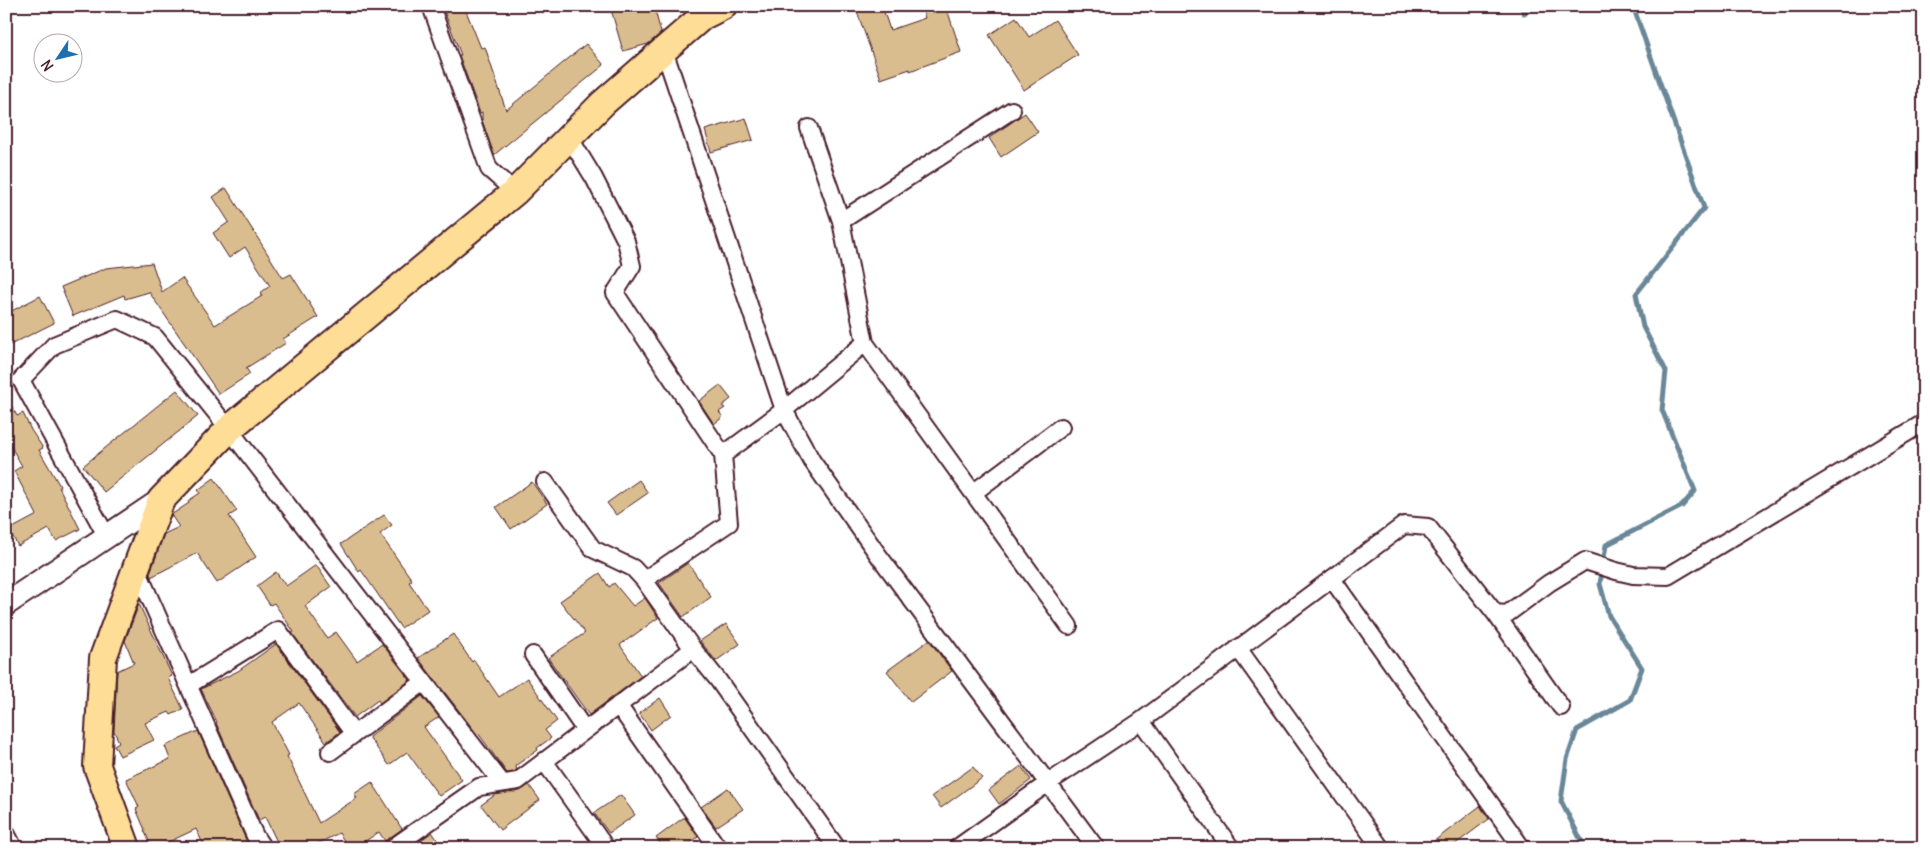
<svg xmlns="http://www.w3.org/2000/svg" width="1930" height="854" viewBox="0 0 1930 854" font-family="Delius,sans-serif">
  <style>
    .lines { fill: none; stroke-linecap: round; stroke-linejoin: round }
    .stream { stroke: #6b8798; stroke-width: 5 }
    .building { fill: #d9bd8e; stroke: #4a1f2b }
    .street-casing { stroke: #4a1f2b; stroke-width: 20 }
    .secondary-casing { stroke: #4a1f2b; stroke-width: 26 }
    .primary-casing { stroke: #4a1f2b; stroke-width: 30 }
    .street { stroke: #fff; stroke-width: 16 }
    .secondary { stroke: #fff; stroke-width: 22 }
    .primary { stroke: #fedd96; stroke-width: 26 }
  </style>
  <rect width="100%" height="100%" fill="#fff"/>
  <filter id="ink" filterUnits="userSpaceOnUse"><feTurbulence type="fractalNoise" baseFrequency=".02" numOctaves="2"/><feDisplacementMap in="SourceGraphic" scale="10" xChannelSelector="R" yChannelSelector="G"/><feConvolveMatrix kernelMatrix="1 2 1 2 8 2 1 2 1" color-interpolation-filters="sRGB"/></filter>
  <g filter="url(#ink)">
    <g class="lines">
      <path class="stream" d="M1521 6 1524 13 1536 6
        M1585 848 1561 801 1567 759 1577 730 1630 700 1642 668 1609 616 1600 584 1606 545 1682 506 1695 491 1662 410 1666 371 1643 327 1636 294 1704 208 1633 6"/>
    </g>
    <path class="building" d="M442 6H464L481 48 485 47 506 110 586 44 604 65 494 155 482 120V112L480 113 459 55H461Z
      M610 6H654L661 33 648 44 623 51Z
      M855 6H882L890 30 925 18 921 6H946L961 52 910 71V69L881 79Z
      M1016 17 1029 37 1055 20 1078 55 1024 90 989 35Z
      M1025 113 1038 132 1001 157 989 138Z
      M746 118 753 140 711 152 705 130Z
      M226 188 283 278 291 274 318 317 283 339 286 343 246 368 250 374 219 394 149 292 125 299 124 295 73 316 61 287 106 268 152 263 162 292 182 278 215 325 262 296 260 293 270 286 245 247 229 258 213 233 229 222 213 197Z
      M40 296 54 323 6 347V314Z
      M720 385 731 399 722 406 725 408 719 412 723 417 714 424 699 401Z
      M177 390 198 416 104 492 83 466Z
      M6 396 17 416 23 413 31 430 43 448 39 450 60 486 59 487 80 529 56 541 49 529 18 546 9 530 37 515 14 471 22 466 6 438Z
      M214 478 237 511 229 516 256 557 217 583 197 553 151 577 150 574 164 534 179 527 171 515 189 503 188 501 200 493 198 490Z
      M639 480 648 493 616 515 607 503Z
      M532 482 547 504 511 529 496 507Z
      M384 515 392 525 380 534 412 580 409 582 428 610 401 628 361 570 359 572 341 544Z
      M688 563 711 597 683 617 659 583Z
      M316 565 331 587 305 606 327 638 336 632 357 661 382 644 410 680 380 703 378 700 355 717 292 633 294 632 274 603 270 605 257 586 276 572 286 586Z
      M600 573 609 587 614 583 633 606 645 598 658 618 620 645 641 676 589 715 548 658 585 633 560 601Z
      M139 604 172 676 168 678 183 709 171 715 169 712 145 723 154 740 120 756 114 745 119 742 114 731 117 671 134 663 125 641Z
      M726 624 740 644 716 661 700 641Z
      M453 634 472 662 474 660 499 697 527 678 557 721 545 730 551 738 537 748 538 750 515 766 517 769 514 772 507 773 478 733 477 734 418 658Z
      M929 640 952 671 911 702 887 671Z
      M276 644 340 732 326 742 299 703 272 722 289 755 287 756 319 823 357 798 354 794 372 782 402 829 385 841 379 832 355 848H349L339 833 309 848H280L265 817 259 820 216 723 217 722 201 689 238 671Z
      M422 696 439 717 424 727 462 780 439 796 407 752 389 765 369 737Z
      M660 698 671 715 651 730 639 713Z
      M198 731 246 840 251 848H205L196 829 156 848H152L144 830H145L136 809 139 807 126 779 170 759 165 746Z
      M1021 766 1031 780 999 804 989 790Z
      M973 767 982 778 941 808 932 796Z
      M529 785 540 800 500 830 481 805 495 795 520 791Z
      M728 788 743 809 716 827 701 807Z
      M621 795 635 815 609 833 594 813Z
      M1480 806 1489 819 1450 848H1425Z
      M683 818H685L698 837 683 848H664L656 838Z
      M432 832 443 848H410Z"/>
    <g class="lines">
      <defs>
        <path id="street" d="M431 6 489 169 515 192
          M664 50 784 410 812 461 879 556 1096 848
          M809 128 841 221 865 343 1069 626
          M569 137 594 178 626 241 632 266 615 293 723 455
          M841 221 1012 110
          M545 482 593 549 633 568 644 580
          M973 493 1061 427
          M107 537 21 380 54 345 117 319 155 337 229 429 502 783
          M136 567 255 836 263 848
          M1332 579 1522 848
          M1495 613 1507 614 1549 583 1585 561 1616 571 1633 575 1668 576 1920 425
          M1238 648 1381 848
          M533 655 585 730
          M189 685 278 630 354 734
          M618 705 718 848
          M1141 721 1231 848
          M330 752 424 682
          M544 761 606 848
          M6 833 14 848
          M392 848 479 787 518 781 693 649
          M837 848 718 680 693 649 644 580 729 523 723 455 784 410 865 343
          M957 848 1048 783 1141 721 1404 525 1428 527 1495 613 1561 707"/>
        <path id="secondary" d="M6 604 161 500"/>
        <path id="primary" d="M127 848 97 766 103 658 161 500 229 429 515 192 603 103 703 16 723 6"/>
      </defs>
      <use href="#street" class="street-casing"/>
      <use href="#secondary" class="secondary-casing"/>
      <use href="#primary" class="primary-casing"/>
      <use href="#street" class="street"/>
      <use href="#secondary" class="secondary"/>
      <use href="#primary" class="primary"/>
    </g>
  </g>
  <rect width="1930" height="854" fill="none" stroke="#fff" stroke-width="25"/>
  <rect x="12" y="12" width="1905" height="829" fill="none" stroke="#4a1f2b" stroke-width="2" filter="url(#ink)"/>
  <g transform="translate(58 58) rotate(235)"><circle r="24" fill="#ffffff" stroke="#b7a5aa"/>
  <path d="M0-4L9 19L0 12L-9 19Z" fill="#1f6fb2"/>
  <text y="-8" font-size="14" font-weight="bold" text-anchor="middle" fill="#4a1f2b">N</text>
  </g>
</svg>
